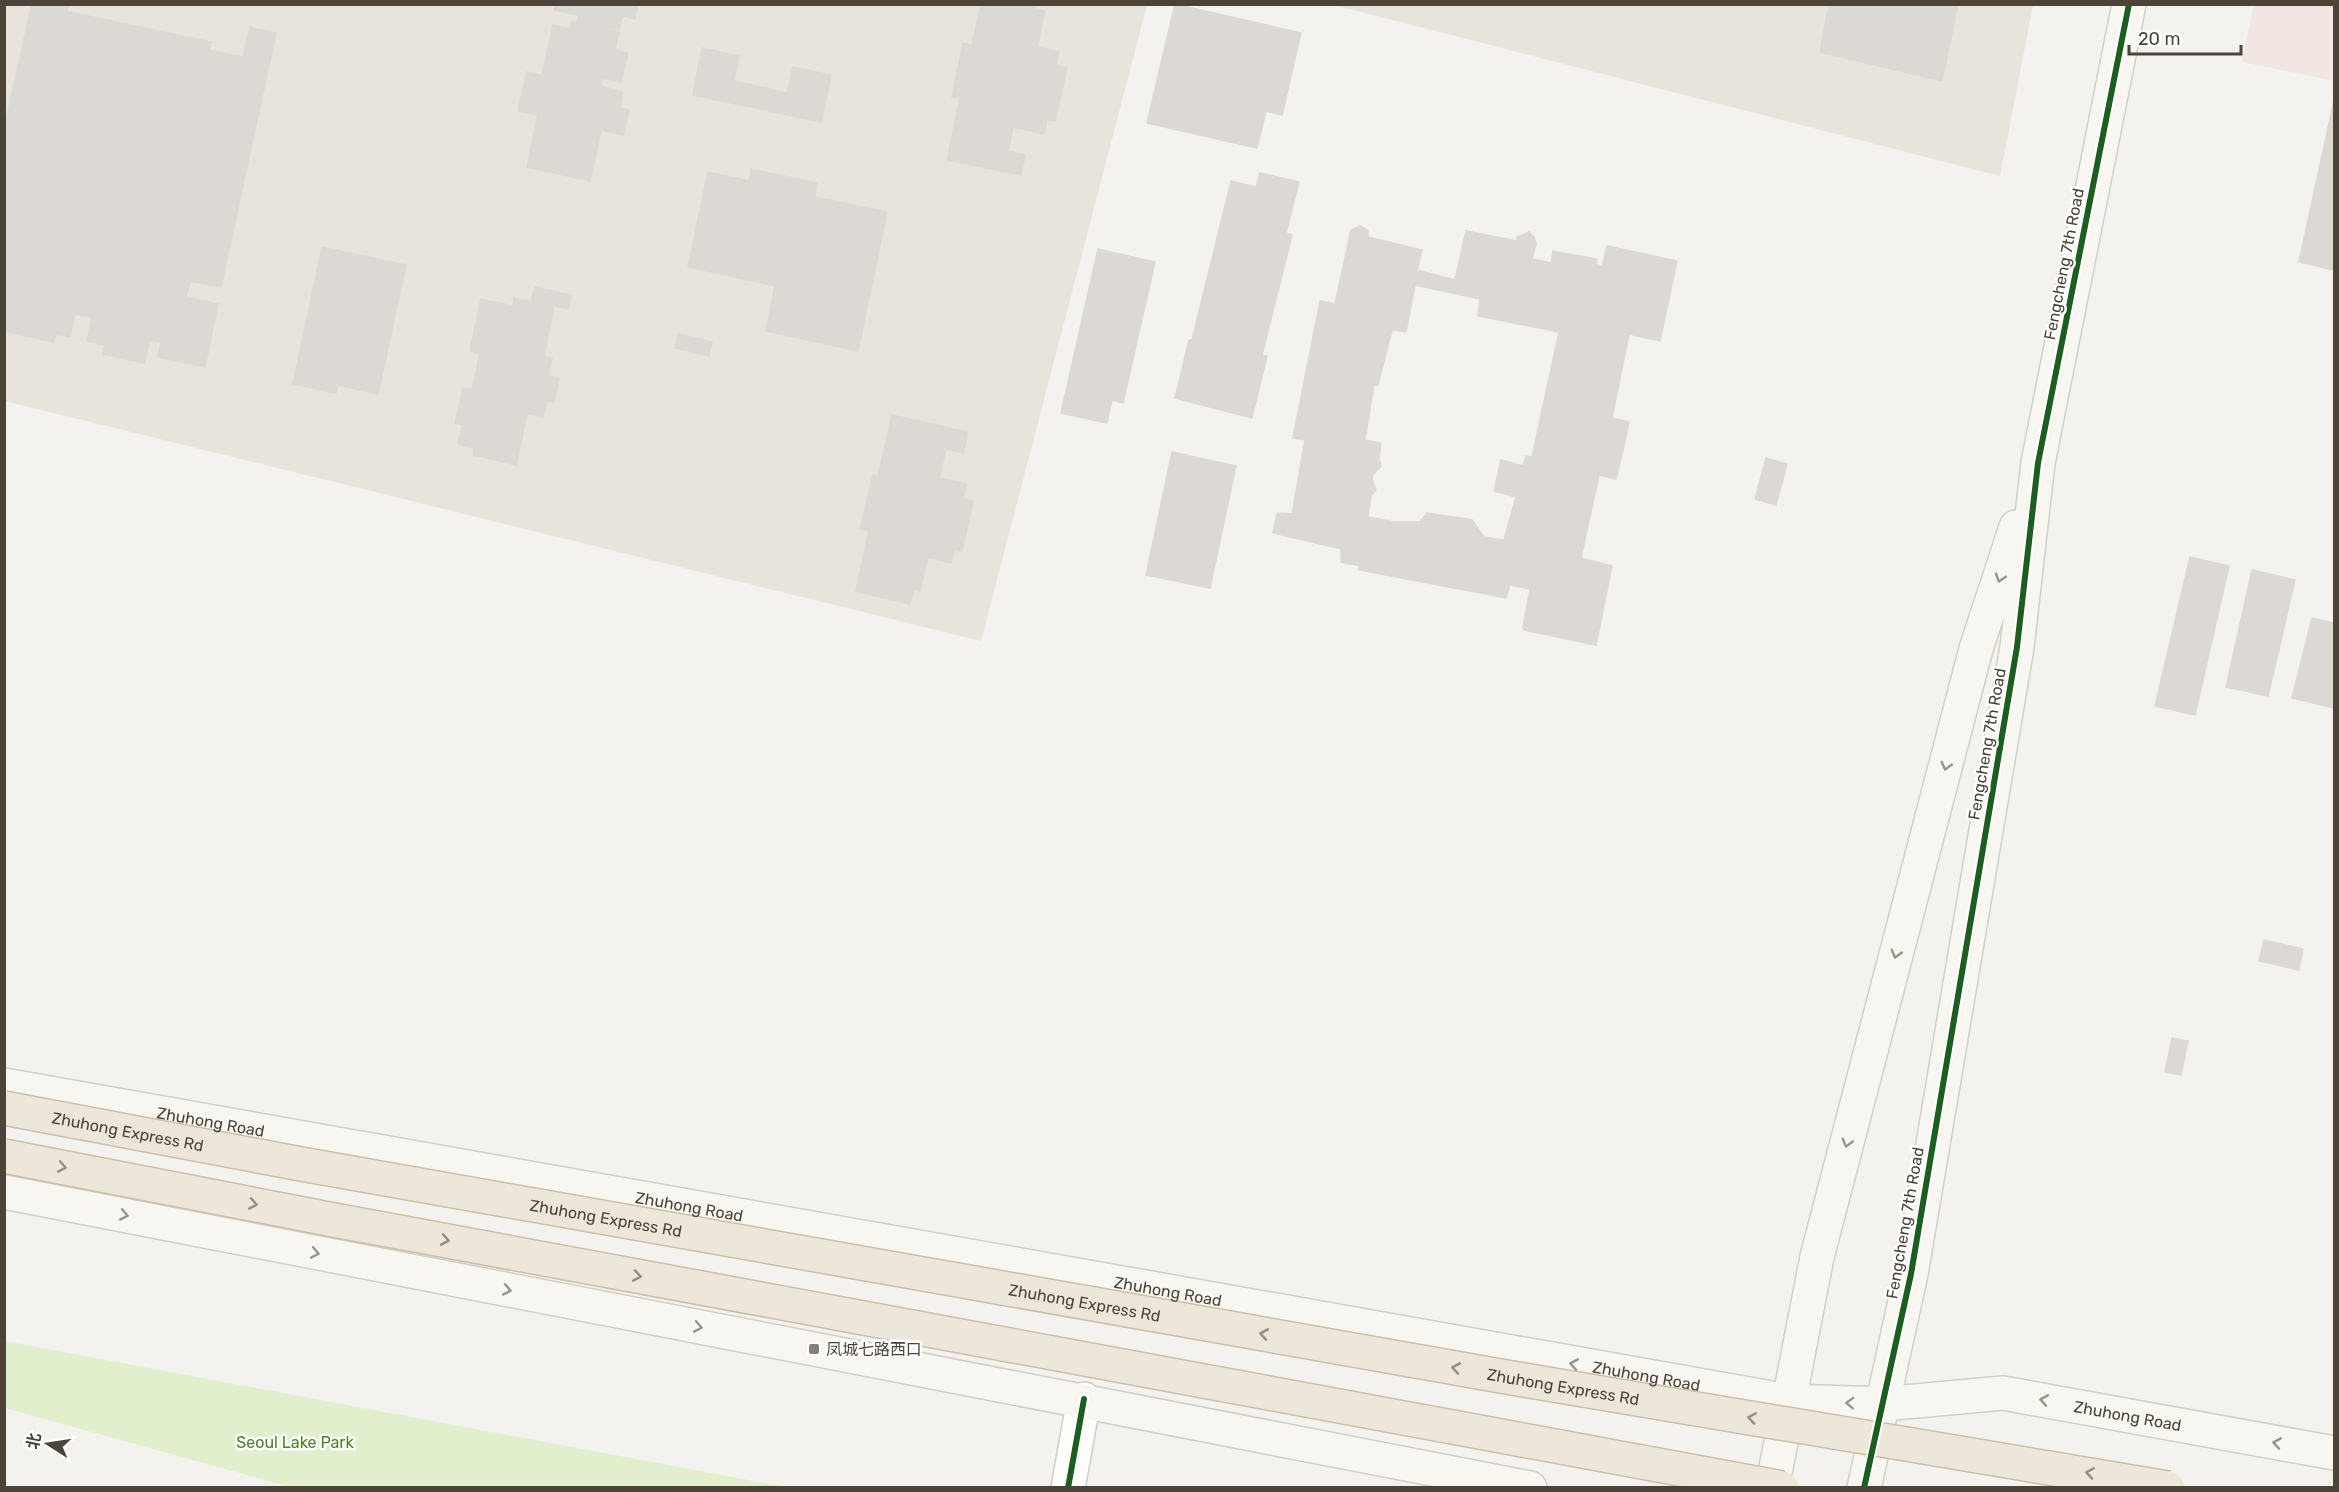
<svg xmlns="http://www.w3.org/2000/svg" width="2339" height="1492" viewBox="0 0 2339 1492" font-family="Rubik,'Noto Sans SC',sans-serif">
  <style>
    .residential { fill: #e8e4db }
    .medical { fill: #f2e6e3 }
    .green { fill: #e2efcd }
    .building { fill: #dcd9d4; stroke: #dcd9d3; stroke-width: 1.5; fill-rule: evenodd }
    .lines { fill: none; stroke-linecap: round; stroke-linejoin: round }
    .street-casing { stroke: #d0cdc8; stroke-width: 36 }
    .secondary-casing { stroke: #d3cfc5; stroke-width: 36 }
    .street { stroke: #fdfdfc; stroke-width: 33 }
    .secondary { stroke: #f7f6f1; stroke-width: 33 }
    .highway-bridge-casing { stroke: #ccbfa8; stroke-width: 36; stroke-linecap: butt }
    .highway-bridge { stroke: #ede7db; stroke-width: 33 }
    .cycleway-casing { stroke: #fff; stroke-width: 10 }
    .cycleway { stroke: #1b5e20; stroke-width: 6 }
    .oneway { stroke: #99948b }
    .oneway2 { stroke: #948d81 }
    .poi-dot { fill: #868178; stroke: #fff; stroke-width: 2 }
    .labels { text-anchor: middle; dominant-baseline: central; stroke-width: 5; stroke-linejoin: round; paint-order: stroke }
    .street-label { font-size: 16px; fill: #4c4438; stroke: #fff }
    .poi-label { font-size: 16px; fill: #4c4438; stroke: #fff; text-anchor: start }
    .park-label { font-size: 16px; fill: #4c8326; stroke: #fff }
  </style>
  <rect width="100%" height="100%" fill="#f3f2ee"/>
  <path class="residential" d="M5 5H1147L981 641 5 401Z
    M1334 5H2033L2000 176Z"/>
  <path class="medical" d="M2254 5H2334V81L2242 62Z"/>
  <path class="green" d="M5 1341 786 1487H290L5 1408Z"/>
  <path class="building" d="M32 4 211 42 209 50 243 57 250 27 276 33 221 287 190 281 186 297 218 304 205 367 158 357 161 342 150 340 144 363 103 354 105 345 87 341 92 317 75 314 70 337 56 334 54 342 4 331V129Z
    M36 4H69L67 11Z
    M555 4H638L635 19 622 16 619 30 577 22 578 15 554 10Z
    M981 4H1036L1035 9 1045 11 1037 47 1059 52 1056 65 1067 68 1055 121 1047 119 1044 134 1013 127 1008 151 1025 155 1021 175 947 160 960 98 952 97 963 43 972 45Z
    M1175 4 1301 33 1282 115 1266 111 1257 148 1147 123Z
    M1829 4H1958L1942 81 1820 52Z
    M572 22 619 32 615 50 628 53 621 82 603 78 601 86 623 92 620 108 629 110 623 135 601 130 590 181 527 167 538 115 518 111 527 72 542 75 553 25 570 29Z
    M702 48 739 56 734 81 787 93 793 67 831 75 821 122 693 95Z
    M2334 100V270L2299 262Z
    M751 169 817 183 815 197 887 212 858 351 766 331 775 286 688 267 708 172 749 181Z
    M1260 173 1299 182 1286 233 1292 235 1262 355 1267 356 1252 418 1175 398 1189 340H1192L1231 181 1256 187Z
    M1360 226 1368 231V237L1422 250 1417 270 1455 280 1466 231 1517 241V237L1529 232 1534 237 1536 244 1532 259 1551 263 1553 251 1597 259 1596 264 1602 267 1607 246 1677 261 1660 341 1629 334 1612 418 1629 422 1623 450 1616 479 1599 475 1581 558 1612 566 1596 645 1524 630 1523 627 1530 589 1510 585 1506 598 1359 570 1360 566 1341 562V549L1273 533 1277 513 1292 514 1305 440 1293 438 1320 301 1335 304 1351 230ZM1415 285 1480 299 1478 316 1559 332 1532 457 1526 456 1523 466 1501 460 1494 491 1516 497 1504 540 1484 537 1472 520 1467 519 1427 513 1420 522H1395L1368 517 1371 496 1376 490 1372 479 1373 475 1381 466 1379 459 1381 443 1365 440 1374 385H1378L1392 330 1406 332Z
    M322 247 406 265 378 394 338 385 336 393 293 384Z
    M1098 249 1155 262 1123 403 1112 400 1107 423 1061 413Z
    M535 287 571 295 568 309 554 306 544 356 552 358 549 376 559 378 554 402 547 401 543 417 527 414 516 465 473 455 474 448 458 444 462 425 455 423 463 388 472 390 480 354 470 351 481 299 513 306 514 298 531 302Z
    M679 334 712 342 709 356 675 348Z
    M892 415 968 432 963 453 946 449 939 478 967 484 963 499 973 501 962 551 954 550 951 563 928 557 920 591 914 589 910 604 856 591 869 531 860 529 873 475 878 477Z
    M1172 452 1236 466 1210 588 1146 575Z
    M1766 458 1787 464 1776 505 1755 499Z
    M2190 557 2229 566 2195 715 2155 706Z
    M2252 570 2295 580 2268 696 2226 687Z
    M2312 618 2334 623V708L2292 698Z
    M2264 940 2303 949 2299 970 2259 961Z
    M2172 1038 2188 1041 2181 1075 2165 1072Z"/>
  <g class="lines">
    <defs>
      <path id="street" d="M1068 1488 1084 1399"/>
      <g id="secondary">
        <path id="s1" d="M4 1085 1789 1401 1883 1404 2003 1393 2334 1453"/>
        <path d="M4 1192 1530 1488"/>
        <path d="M1772 1488 1817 1257 1976 649 2016 527"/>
        <path d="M1864 1488 1911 1274 2017 647 2038 463 2129 4"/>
      </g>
    </defs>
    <use href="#street" class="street-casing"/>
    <use href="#secondary" class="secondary-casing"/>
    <use href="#street" class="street"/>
    <use href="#secondary" class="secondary"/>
    <defs>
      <g id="highway-bridge">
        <path id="s2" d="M4 1108 301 1164 1512 1378 2168 1488"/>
        <path d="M4 1156 334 1220 1782 1488"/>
      </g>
    </defs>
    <use href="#highway-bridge" class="highway-bridge-casing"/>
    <use href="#highway-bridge" class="highway-bridge"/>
    <defs>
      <path id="cycleway" d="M1068 1488 1084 1399
        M1864 1488 1911 1274 2017 647 2038 463 2129 4"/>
    </defs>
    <use href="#cycleway" class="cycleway-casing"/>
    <use href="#cycleway" class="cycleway"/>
  </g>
  <defs><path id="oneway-chevron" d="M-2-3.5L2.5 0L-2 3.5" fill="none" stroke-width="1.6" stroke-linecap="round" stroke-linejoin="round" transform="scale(1.5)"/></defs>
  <g class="oneway">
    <use href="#oneway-chevron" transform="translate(2000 578) rotate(108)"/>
    <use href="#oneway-chevron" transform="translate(1946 766) rotate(105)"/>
    <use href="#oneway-chevron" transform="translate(1896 954) rotate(105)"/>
    <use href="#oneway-chevron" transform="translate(1847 1143) rotate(105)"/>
    <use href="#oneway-chevron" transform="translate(124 1215) rotate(11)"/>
    <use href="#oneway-chevron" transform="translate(315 1253) rotate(11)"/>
    <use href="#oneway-chevron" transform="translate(507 1290) rotate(11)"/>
    <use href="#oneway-chevron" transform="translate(698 1327) rotate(11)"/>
    <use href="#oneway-chevron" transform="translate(1574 1364) rotate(-170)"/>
    <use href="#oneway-chevron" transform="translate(2044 1400) rotate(-170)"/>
    <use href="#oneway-chevron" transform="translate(1850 1403) rotate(-178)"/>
    <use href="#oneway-chevron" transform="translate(2277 1443) rotate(-170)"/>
  </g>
  <g class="oneway2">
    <use href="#oneway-chevron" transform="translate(62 1167) rotate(11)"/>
    <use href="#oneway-chevron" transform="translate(253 1204) rotate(11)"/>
    <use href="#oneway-chevron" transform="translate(445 1240) rotate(10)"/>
    <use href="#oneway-chevron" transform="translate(637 1276) rotate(10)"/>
    <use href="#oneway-chevron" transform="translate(1264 1334) rotate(-170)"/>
    <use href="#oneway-chevron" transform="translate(1456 1368) rotate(-170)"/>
    <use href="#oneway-chevron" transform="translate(1752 1418) rotate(-171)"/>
    <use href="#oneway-chevron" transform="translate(2090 1473) rotate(-171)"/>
  </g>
  <rect class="poi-dot" x="808" y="1343" width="12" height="12" rx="3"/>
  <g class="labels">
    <g class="street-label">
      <text transform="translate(2064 264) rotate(-79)">Fengcheng 7th Road</text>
      <text transform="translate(1987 744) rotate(-80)">Fengcheng 7th Road</text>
      <text stroke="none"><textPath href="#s1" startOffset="210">Zhuhong Road</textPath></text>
      <text stroke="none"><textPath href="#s2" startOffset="126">Zhuhong Express Rd</textPath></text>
      <text stroke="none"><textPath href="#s1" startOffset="696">Zhuhong Road</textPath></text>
      <text stroke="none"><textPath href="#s2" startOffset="612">Zhuhong Express Rd</textPath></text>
      <text transform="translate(1905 1223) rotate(-80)">Fengcheng 7th Road</text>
      <text stroke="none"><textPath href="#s1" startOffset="1182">Zhuhong Road</textPath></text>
      <text stroke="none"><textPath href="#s2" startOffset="1098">Zhuhong Express Rd</textPath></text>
      <text stroke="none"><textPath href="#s1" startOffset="1668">Zhuhong Road</textPath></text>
      <text stroke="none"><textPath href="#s2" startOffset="1584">Zhuhong Express Rd</textPath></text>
      <text stroke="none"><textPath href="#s1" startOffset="2154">Zhuhong Road</textPath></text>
    </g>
    <g class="poi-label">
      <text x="826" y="1349">凤城七路西口</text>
    </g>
    <g class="park-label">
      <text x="295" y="1442">Seoul Lake Park</text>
    </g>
  </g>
  <rect width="2339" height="1492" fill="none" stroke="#4c4438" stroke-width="12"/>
  <g transform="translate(48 1444) rotate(282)" stroke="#ffffff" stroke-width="4.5" paint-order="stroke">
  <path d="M0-4.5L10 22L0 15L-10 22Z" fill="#4c4438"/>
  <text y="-9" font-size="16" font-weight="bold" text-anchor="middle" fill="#4c4438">北</text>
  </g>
  <path d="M2129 45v9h112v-9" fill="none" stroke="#4c4438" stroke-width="3"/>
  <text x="2138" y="45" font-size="18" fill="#4c4438" stroke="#ffffff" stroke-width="4.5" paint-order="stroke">20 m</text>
</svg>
